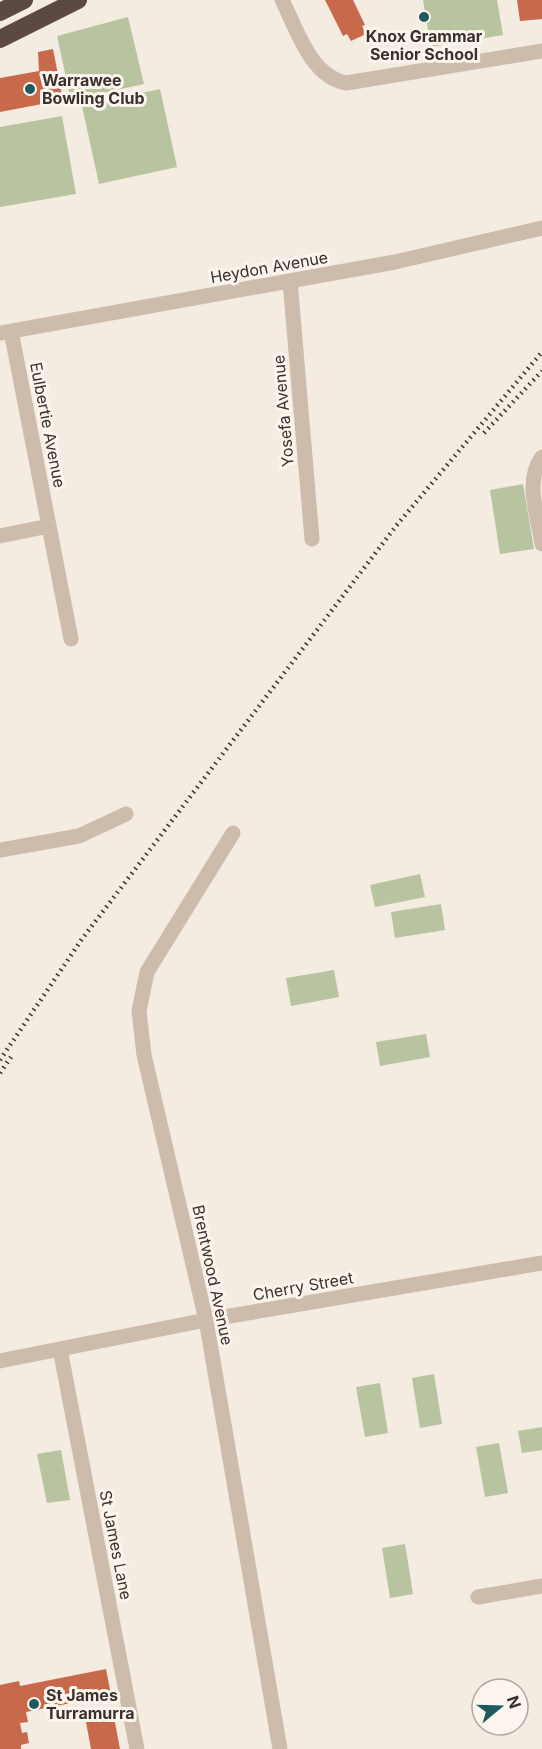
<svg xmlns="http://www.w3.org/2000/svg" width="542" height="1749" viewBox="0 0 542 1749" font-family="Inter,sans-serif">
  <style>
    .green { fill: #b8c4a0 }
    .building { fill: #c8694b }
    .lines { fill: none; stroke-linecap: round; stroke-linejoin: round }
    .minor { stroke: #cdbbac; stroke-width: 15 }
    .highway { stroke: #5c4a42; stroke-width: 18 }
    .rail { stroke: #3b302b; stroke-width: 4.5; stroke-dasharray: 1.5 4.5; stroke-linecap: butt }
    .poi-dot { fill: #1f5a5e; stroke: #fbf5ee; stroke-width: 2 }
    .labels { text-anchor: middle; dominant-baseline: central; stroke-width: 6; stroke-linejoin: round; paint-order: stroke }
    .poi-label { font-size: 16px; font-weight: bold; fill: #3b302b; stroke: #fbf5ee; text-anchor: start }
    .street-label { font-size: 16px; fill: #3b302b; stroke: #fbf5ee }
  </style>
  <rect width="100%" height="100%" fill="#f4ebe1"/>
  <path class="green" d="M423 0H497L503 35 431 47Z
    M128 17 144 84 71 100 57 36Z
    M160 89 177 167 99 184 82 106Z
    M62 116 76 194 0 207V127Z
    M523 484 534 549 500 554 490 490Z
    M420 874 425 897 375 907 370 885Z
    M441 904 445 930 395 938 391 912Z
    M334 970 339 997 291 1006 286 978Z
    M426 1034 430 1057 380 1066 376 1042Z
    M434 1374 442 1424 420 1428 412 1378Z
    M380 1383 388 1433 365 1437 356 1387Z
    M542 1427V1450L522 1453 518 1431Z
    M499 1443 508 1493 485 1497 476 1447Z
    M61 1450 70 1500 47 1503 37 1454Z
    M405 1544 413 1594 390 1598 382 1548Z"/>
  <path class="building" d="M325 0H353L365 25 362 26 366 34 351 41 347 34 343 36Z
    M517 0H542V19L520 21Z
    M53 49 63 100 0 112V78L39 71 38 52Z
    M106 1669 111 1695 26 1712 28 1722 20 1723 22 1733 27 1732 29 1743 21 1745V1749H0V1685L19 1681 20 1686Z
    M114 1717 120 1749H91L86 1722Z"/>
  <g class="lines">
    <path class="minor" d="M282 0C297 29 310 76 346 83L542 51
      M290 281 312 539
      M0 333 395 262 542 228
      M542 457C524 480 538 517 542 544
      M49 526 71 639
      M0 536 49 526 11 331
      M233 833 147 972 139 1011 144 1055 206 1320 280 1749
      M0 850 79 836 126 814
      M60 1349 137 1749
      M0 1361 206 1320 542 1263
      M478 1597 542 1586"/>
    <path class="highway" d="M0 12 24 0
      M0 39 78 0"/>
    <path class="rail" d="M484 433 542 371
      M0 1060 82 939 396 526 542 352
      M0 1073 13 1054"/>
  </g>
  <g class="poi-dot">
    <circle cx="424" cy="17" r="6"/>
    <circle cx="30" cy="89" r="6"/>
    <circle cx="34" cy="1704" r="6"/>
  </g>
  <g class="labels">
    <g class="poi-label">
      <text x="424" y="36" text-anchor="middle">Knox Grammar<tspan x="424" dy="18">Senior School</tspan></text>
      <text x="42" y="80">Warrawee<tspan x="42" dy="18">Bowling Club</tspan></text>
      <text x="46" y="1695">St James<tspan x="46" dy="18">Turramurra</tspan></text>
    </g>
    <g class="street-label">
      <text transform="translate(269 267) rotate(-10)">Heydon Avenue</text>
      <text transform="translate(283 411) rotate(-95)">Yosefa Avenue</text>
      <text transform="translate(48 425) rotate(79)">Eulbertie Avenue</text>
      <text transform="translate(213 1275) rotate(78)">Brentwood Avenue</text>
      <text transform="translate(303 1286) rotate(-10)">Cherry Street</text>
      <text transform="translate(116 1545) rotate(79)">St James Lane</text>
    </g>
  </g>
  <g transform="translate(500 1707) rotate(71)"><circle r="28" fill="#fbf5ee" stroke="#aea6a0" stroke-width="1.5"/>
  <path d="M0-4.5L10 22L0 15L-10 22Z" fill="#1f5a5e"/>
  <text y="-9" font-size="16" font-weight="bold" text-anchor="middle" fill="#3b302b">N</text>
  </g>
</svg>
